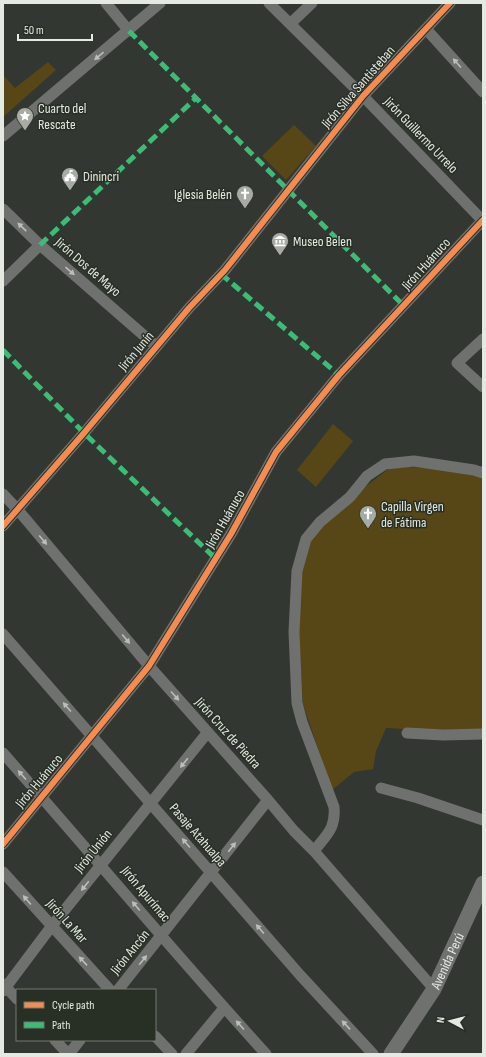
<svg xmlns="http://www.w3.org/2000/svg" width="486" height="1057" viewBox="0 0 486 1057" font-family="'Sofia Sans Condensed',sans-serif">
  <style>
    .green { fill: #584716 }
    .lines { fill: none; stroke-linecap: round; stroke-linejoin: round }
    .street { stroke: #6e716d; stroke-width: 11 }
    .secondary { stroke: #6e716d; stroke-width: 15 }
    .quiet { stroke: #3abd76; stroke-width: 5; stroke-dasharray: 10 5; stroke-linecap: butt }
    .cycleway-casing { stroke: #283026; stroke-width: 8 }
    .cycleway { stroke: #f68b52; stroke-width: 6 }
    .oneway { fill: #bbbfb9 }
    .labels { text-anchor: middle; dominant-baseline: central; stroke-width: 3; stroke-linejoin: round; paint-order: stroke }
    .street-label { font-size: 14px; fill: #e4e9e2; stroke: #283026 }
    .poi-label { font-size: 14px; fill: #e4e9e2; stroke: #283026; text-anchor: start }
  </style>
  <rect width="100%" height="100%" fill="#333732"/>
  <path class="green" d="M48 62 56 70 3 117V75L15 88Z
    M294 125 316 146 286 180 262 156Z
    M333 424 353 441 316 487 297 470Z
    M391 467C416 467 460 467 483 479V729L423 730 386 728 376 751 373 769 354 772 332 790 303 704 299 638 300 572 310 541 326 523 365 487Z"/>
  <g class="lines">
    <path class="street" d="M106 3 129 31
      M269 3 363 96 483 221
      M290 24 312 3
      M426 29 483 92
      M3 136 160 3
      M3 209 40 245 156 346
      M3 281 40 245
      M483 339 457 363 483 387
      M3 494 18 510 149 666 268 800 294 831 314 851 434 989
      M3 526 84 433 189 308 225 270 363 96 450 3
      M3 634 300 975 373 1054
      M407 733 443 735 483 734
      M3 753C91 853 176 955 266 1054
      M381 788 418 798 483 820
      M3 844 149 666 231 534 276 452 339 375 483 220
      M314 851C326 835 336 829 334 807L302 722 297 703 294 632 297 571 306 539 320 522 350 497 367 476 385 464 414 461 474 470 483 473
      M3 872 110 990
      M3 984 17 999
      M118 990 268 800
      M3 991 51 927 208 732
      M155 1036 172 1054
      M55 1040 68 1054
      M69 1054 80 1040
      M186 1054 224 1008"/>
    <path class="secondary" id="s1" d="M391 1054 434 989 483 883"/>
    <path class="quiet" d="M129 31 404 306
      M40 245 196 98
      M221 274 339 375
      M3 350 84 433 216 559"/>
    <defs>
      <path id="cycleway" d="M3 526 84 433 189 308 225 270 363 96 450 3
        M3 844 149 666 231 534 276 452 339 375 483 220"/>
    </defs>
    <use href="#cycleway" class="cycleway-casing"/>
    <use href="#cycleway" class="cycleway"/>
  </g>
  <defs><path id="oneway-solid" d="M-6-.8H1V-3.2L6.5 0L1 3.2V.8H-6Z"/></defs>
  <g class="oneway">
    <use href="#oneway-solid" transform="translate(99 56) rotate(140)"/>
    <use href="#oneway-solid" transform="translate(457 63) rotate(-132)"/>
    <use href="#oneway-solid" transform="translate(22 227) rotate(-136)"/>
    <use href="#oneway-solid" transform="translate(70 271) rotate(41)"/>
    <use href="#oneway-solid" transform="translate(43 540) rotate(50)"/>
    <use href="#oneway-solid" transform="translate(126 639) rotate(50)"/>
    <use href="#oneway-solid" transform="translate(175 696) rotate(48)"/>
    <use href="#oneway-solid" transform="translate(67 707) rotate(-131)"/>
    <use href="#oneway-solid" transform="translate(184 763) rotate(129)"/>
    <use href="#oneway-solid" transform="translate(22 775) rotate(-131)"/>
    <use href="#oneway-solid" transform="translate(186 843) rotate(-131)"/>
    <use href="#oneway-solid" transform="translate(232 847) rotate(-52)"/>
    <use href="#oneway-solid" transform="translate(85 886) rotate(129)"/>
    <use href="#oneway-solid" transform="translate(27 900) rotate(-131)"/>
    <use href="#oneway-solid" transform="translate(136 906) rotate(-130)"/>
    <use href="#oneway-solid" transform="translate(260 929) rotate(-131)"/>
    <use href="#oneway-solid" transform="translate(143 960) rotate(-51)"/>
    <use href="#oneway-solid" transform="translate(83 961) rotate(-133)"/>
    <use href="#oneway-solid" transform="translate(240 1025) rotate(-132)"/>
    <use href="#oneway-solid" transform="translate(346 1025) rotate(-133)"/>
  </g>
  <defs>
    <symbol id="sight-pin" viewBox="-11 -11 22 30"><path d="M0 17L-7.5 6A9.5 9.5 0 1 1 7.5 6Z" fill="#a6aba4" stroke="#283026"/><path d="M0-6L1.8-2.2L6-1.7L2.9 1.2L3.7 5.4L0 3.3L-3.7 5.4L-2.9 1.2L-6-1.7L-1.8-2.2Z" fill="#fff"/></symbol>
    <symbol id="civic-pin" viewBox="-11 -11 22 30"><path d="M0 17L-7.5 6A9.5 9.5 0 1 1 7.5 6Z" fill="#a6aba4" stroke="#283026"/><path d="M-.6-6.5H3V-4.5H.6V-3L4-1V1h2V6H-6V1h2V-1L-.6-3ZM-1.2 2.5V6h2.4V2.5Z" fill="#fff"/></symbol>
    <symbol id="church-pin" viewBox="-11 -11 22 30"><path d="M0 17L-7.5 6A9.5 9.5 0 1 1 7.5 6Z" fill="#a6aba4" stroke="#283026"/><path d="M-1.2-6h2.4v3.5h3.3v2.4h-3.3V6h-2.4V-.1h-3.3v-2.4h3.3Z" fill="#fff"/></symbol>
    <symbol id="museum-pin" viewBox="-11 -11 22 30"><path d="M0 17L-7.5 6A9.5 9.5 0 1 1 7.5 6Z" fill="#a6aba4" stroke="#283026"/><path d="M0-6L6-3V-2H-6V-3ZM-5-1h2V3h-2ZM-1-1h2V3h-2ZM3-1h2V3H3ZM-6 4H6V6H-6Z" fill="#fff"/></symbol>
  </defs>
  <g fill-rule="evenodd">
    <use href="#sight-pin" x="15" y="106" width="20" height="27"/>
    <use href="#civic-pin" x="60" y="166" width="20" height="27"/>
    <use href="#church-pin" x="235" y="184" width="20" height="27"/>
    <use href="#museum-pin" x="270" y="231" width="20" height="27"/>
    <use href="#church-pin" x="358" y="504" width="20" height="27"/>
  </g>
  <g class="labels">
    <g class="street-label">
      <text transform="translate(358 87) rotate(-49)">Jirón Silva Santisteban</text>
      <text transform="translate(421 135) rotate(46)">Jirón Guillermo Urrelo</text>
      <text transform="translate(426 264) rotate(-48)">Jirón Huánuco</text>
      <text transform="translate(88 267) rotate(41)">Jirón Dos de Mayo</text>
      <text transform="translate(136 351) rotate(-50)">Jirón Junín</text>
      <text transform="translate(225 519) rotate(-60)">Jirón Huánuco</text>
      <text transform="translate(228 733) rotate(48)">Jirón Cruz de Piedra</text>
      <text transform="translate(39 781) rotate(-50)">Jirón Huánuco</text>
      <text transform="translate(198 835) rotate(49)">Pasaje Atahualpa</text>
      <text transform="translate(93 851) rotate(-51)">Jirón Unión</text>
      <text transform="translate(146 894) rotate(50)">Jirón Apurímac</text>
      <text transform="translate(67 921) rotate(48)">Jirón La Mar</text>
      <text transform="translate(130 952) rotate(-51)">Jirón Ancón</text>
      <text stroke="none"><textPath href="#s1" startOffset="109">Avenida Perú</textPath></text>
    </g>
    <g class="poi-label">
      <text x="38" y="108">Cuarto del<tspan x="38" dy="16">Rescate</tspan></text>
      <text x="83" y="176">Dinincri</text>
      <text x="232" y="194" text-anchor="end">Iglesia Belén</text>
      <text x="293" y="241">Museo Belen</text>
      <text x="381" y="506">Capilla Virgen<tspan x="381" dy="16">de Fátima</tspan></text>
    </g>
  </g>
  <rect width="486" height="1057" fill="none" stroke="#e4e9e2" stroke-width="8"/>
  <rect x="16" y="989" width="140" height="52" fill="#283026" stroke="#737a71"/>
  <rect x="24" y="1002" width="20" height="6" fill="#f68b52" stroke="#737a71"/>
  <text x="52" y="1009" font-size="12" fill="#e4e9e2">Cycle path</text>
  <rect x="24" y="1022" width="20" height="6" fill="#3abd76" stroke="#737a71"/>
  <text x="52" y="1029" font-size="12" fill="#e4e9e2">Path</text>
  <g transform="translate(450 1021) rotate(277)" stroke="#283026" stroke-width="3" paint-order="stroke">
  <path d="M0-3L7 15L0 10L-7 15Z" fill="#e4e9e2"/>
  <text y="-6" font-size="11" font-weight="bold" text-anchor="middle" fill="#e4e9e2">N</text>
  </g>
  <path d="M18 34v6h74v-6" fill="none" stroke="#e4e9e2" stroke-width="2"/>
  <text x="24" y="34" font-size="12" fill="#e4e9e2" stroke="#283026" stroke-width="3" paint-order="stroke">50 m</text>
</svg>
